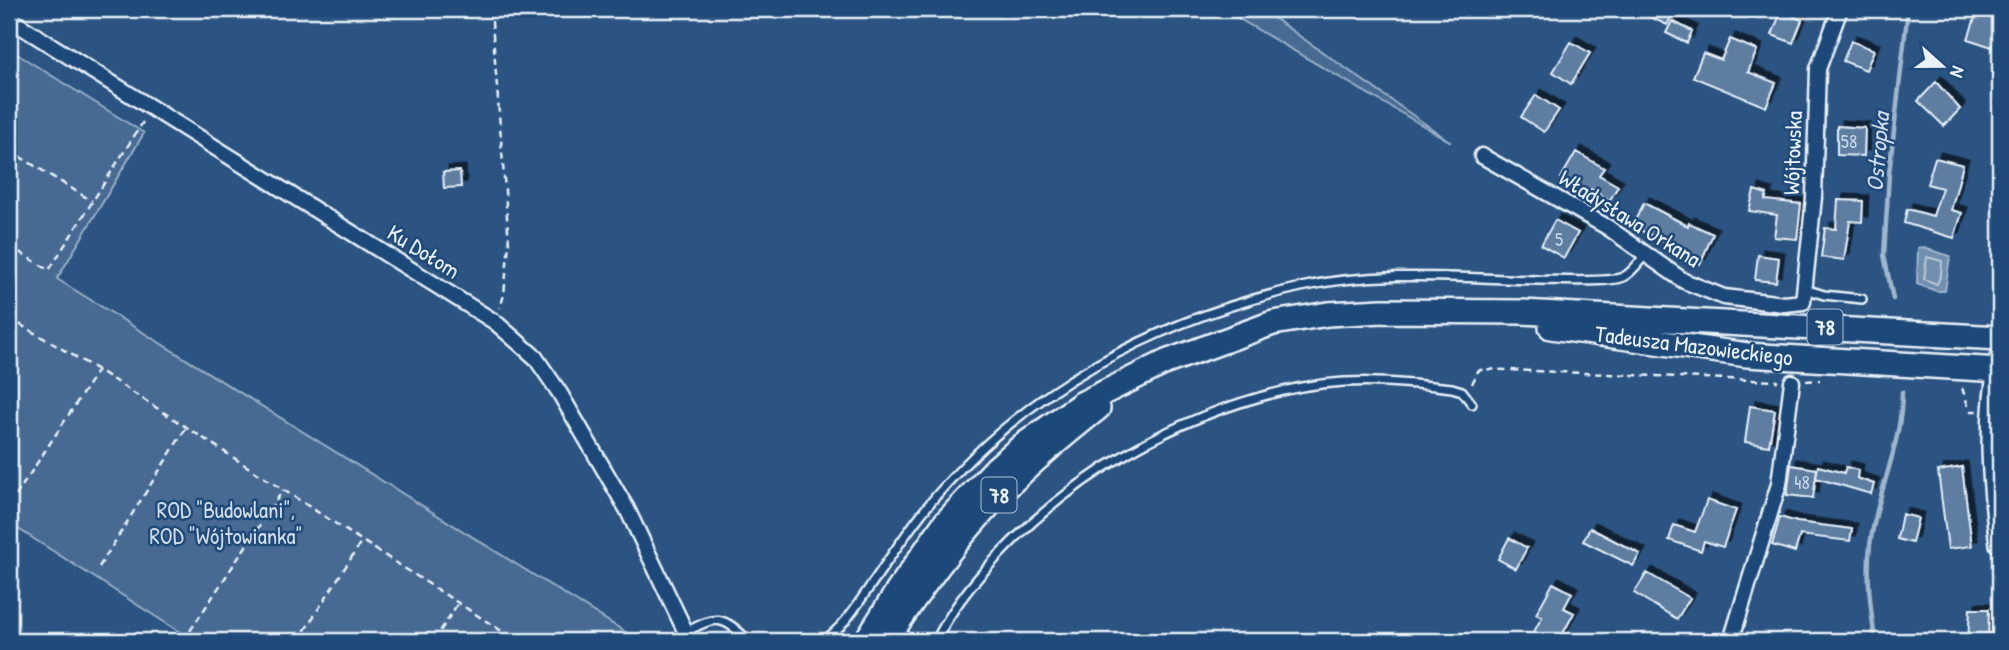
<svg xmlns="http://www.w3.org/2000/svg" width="2009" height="650" viewBox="0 0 2009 650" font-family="'Patrick Hand',sans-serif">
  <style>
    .green { fill: #476b93; stroke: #98aec6; stroke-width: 2 }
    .water { fill: #708ead; stroke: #a0b6cb; stroke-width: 2 }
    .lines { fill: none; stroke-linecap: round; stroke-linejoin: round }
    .shore { stroke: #b8c9da; stroke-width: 2 }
    .stream { stroke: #a0b6cb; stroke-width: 4.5 }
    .building { fill: #5d7da1; stroke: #e8f1f8; stroke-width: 2; filter: url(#shadow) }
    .service-casing { stroke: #e8f1f8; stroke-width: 12 }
    .minor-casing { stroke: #e8f1f8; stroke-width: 19 }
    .secondary-casing { stroke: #e8f1f8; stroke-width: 24 }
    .primary-casing { stroke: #e8f1f8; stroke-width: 28 }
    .path { stroke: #e8f1f8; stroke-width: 2.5; stroke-dasharray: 7 5; stroke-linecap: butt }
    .service { stroke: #1f4a7a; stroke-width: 7 }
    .minor { stroke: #1f4a7a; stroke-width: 14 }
    .secondary { stroke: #1f4a7a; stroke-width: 19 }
    .primary { stroke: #1f4a7a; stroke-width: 23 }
    .labels { text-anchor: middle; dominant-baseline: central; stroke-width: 5; stroke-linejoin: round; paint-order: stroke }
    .number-label { font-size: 19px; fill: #c5d4e2 }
    .shield { fill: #1f4a7a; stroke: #acbfd2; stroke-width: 2 }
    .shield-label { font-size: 21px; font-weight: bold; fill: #e8f1f8 }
    .street-label { font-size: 23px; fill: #e8f1f8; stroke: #1f4a7a }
    .park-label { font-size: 23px; fill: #d0dde9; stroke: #1f4a7a }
    .water-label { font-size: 24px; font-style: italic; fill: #d0dde9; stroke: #1f4a7a }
  </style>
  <defs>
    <filter id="shadow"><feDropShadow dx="5.5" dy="-5.5" stdDeviation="0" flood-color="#0009"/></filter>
  </defs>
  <rect width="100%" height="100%" fill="#2b5482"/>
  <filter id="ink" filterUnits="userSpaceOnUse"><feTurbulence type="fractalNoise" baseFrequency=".0143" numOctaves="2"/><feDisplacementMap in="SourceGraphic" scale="14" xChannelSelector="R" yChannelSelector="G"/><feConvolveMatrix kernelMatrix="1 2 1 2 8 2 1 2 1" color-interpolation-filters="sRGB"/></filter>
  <g filter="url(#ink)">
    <path class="green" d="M1222 9H1261L1451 142Z
      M9 49 144 133 57 279 640 641H194L9 523Z"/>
    <path class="water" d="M1920 247 1950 256 1945 291H1936L1917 284 1918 248Z"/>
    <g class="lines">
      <path class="shore" d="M1927 257 1942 261 1941 275 1937 284 1924 279Z"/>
      <path class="stream" d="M1893 299 1884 255 1889 174 1908 9
        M1875 641C1871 609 1866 577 1870 545 1877 493 1902 445 1902 392"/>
    </g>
    <path class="building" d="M1633 9H1675L1667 25Z
      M1782 9H1797L1794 17 1802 20 1793 43 1772 35Z
      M1977 12 2000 19 1992 47 1968 39Z
      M1672 21 1692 31 1687 43 1666 33Z
      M1730 39 1757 50 1748 72 1776 83 1766 107 1693 77 1703 53 1721 60Z
      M1851 41 1874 50 1866 70 1843 61Z
      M1571 42 1590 53 1571 84 1553 72Z
      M1936 82 1960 109 1944 126 1918 101Z
      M1536 95 1559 110 1544 132 1521 117Z
      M1837 126 1865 128 1864 156 1837 155Z
      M1576 152 1604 168 1599 175 1618 186 1610 200 1591 189 1588 194 1561 178Z
      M1935 158 1963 165 1951 210 1962 213 1954 238 1904 223 1907 209 1933 216 1942 188 1927 184Z
      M460 171 461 187 444 188 443 172Z
      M1754 190 1767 194 1765 200 1801 204 1797 239 1774 237 1777 215 1749 211Z
      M1838 200 1863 201 1862 222 1850 221 1844 260 1821 257 1825 228 1836 229Z
      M1644 203 1688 226 1689 223 1713 234 1700 264 1676 253 1678 249 1632 226Z
      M1555 220 1578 233 1564 258 1541 245Z
      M1758 255 1779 258 1776 282 1755 280Z
      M1750 406 1775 410 1769 446 1745 442Z
      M1791 465 1817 469 1813 498 1787 495Z
      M1818 466 1844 473 1846 467 1858 470 1857 478 1874 484 1871 494 1816 478Z
      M1962 467 1972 546 1948 549 1938 471Z
      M1707 500 1736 510 1723 547 1704 541 1701 551 1669 540 1674 525 1695 532Z
      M1902 514 1918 518 1912 543 1897 539Z
      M1780 517 1797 522 1852 529 1850 541 1800 535 1795 552 1772 545Z
      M1590 528 1640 554 1633 566 1583 541Z
      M1509 538 1527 548 1516 569 1498 559Z
      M1647 573 1690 598 1677 619 1634 593Z
      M1553 583 1572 593 1564 608 1574 613 1559 641H1529L1542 617 1536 614Z
      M1970 609H1989L1988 641H1968Z"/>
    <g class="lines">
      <defs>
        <path id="service" d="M1805 289 1824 295 1862 299
          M684 633C718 615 721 615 749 641
          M823 641C844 627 857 605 871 585 889 559 906 533 926 508 1022 390 1155 320 1301 287 1379 270 1460 278 1538 280 1555 280 1610 283 1623 277 1632 273 1639 262 1645 255
          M936 641C951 609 974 581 998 556 1075 474 1174 417 1283 391 1341 377 1394 381 1452 388L1462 391 1472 404"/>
        <path id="minor" d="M9 19 495 322 535 357 559 392 627 509 690 641
          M1482 156 1607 227 1684 281 1724 297 1784 304 1803 302 1814 197 1818 69 1840 9
          M1731 641 1779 484 1792 382"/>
        <path id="secondary" d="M2000 358C1987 420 1992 482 2000 544"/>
        <path id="primary" d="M1551 327 1747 355 2000 370
          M866 641 897 592 944 524 996 468 1022 446 1081 404 1166 362 1273 323 1328 314 1382 311 1522 312 2000 338
          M886 641C917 593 951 546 990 504 1023 469 1060 438 1098 408"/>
      </defs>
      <use href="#service" class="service-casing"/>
      <use href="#minor" class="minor-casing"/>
      <use href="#secondary" class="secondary-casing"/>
      <use href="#primary" class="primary-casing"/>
      <path class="path" d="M491 9 509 243 504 295 500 308
        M9 150 92 201
        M9 246 49 270 143 122
        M9 318 98 370 517 641
        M1806 381 1820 380
        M1472 384 1478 371 1484 369 1778 381
        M1962 388 1970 411H1977
        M9 506 98 370
        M99 567 186 428
        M190 631 283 490
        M298 641 362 541
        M434 641 458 603"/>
      <use href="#service" class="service"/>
      <use href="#minor" class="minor"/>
      <use href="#secondary" class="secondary"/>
      <use href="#primary" class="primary"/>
    </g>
  </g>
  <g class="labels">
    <g class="number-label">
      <text x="1849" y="141">58</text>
      <text x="1559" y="239">5</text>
      <text x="1802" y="482">48</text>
    </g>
    <g class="shield">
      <rect x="1807.5" y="309.5" width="35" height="35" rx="5"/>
      <rect x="981.5" y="477.5" width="35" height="35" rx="5"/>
    </g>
    <g class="shield-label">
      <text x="1825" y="327">78</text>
      <text x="999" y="495">78</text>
    </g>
    <g class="street-label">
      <text transform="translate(1792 153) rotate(-88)">Wójtowska</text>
      <text transform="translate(1630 218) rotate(32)">Władysława Orkana</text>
      <text transform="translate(424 251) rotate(32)">Ku Dołom</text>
      <text transform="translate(1694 345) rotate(7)">Tadeusza Mazowieckiego</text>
    </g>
    <g class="park-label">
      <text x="226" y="509">ROD "Budowlani",<tspan x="226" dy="26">ROD "Wójtowianka"</tspan></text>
    </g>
    <g class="water-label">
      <text transform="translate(1877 152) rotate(-85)">Ostropka</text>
    </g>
  </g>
  <rect width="2009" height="650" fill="none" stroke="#1f4a7a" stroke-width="35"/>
  <rect x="18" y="18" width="1974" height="615" fill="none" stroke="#e8f1f8" stroke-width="2.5" filter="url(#ink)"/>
  <g transform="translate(1942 66) rotate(111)" stroke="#1f4a7a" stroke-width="5" paint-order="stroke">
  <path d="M0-5L12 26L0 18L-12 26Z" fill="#e8f1f8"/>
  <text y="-10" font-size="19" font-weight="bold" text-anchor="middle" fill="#e8f1f8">N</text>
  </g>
</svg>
